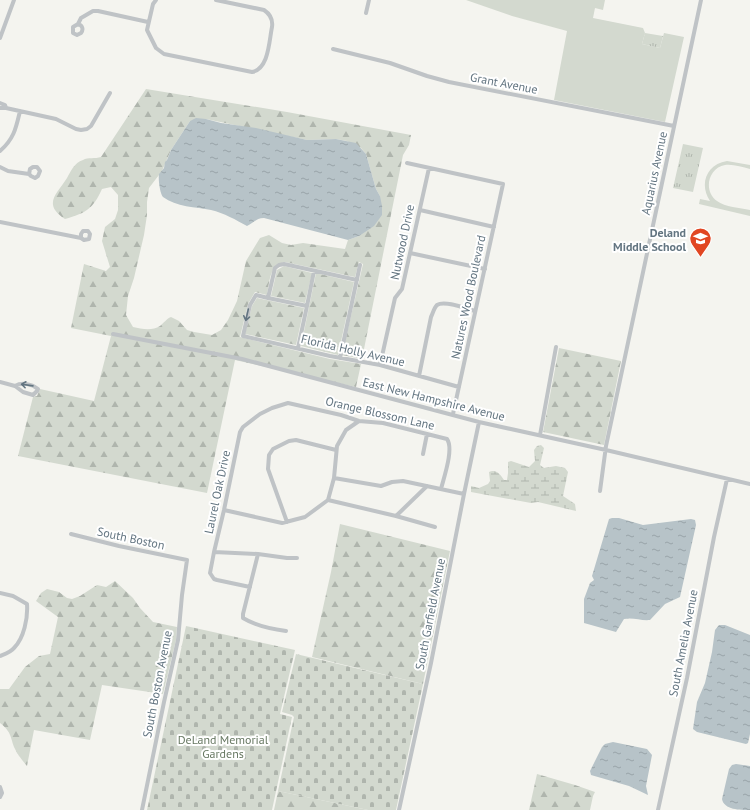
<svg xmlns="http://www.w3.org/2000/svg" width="750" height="810" viewBox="0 0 750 810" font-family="'PT Sans',sans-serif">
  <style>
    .green { fill: #d3d9cf }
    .forest { fill: url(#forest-firs); fill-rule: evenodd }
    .wetland { fill: url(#wetland-marsh) }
    .cemetery { fill: url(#cemetery-stones) }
    .park { fill: url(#park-tufts) }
    .water { fill: url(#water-ripples) }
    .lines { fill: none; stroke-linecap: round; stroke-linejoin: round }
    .minor { stroke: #bfc3c6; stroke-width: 4 }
    .oneway { stroke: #637581 }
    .labels { text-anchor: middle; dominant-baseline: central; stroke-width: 4; stroke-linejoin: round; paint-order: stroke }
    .street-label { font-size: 12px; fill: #637581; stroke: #fff }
    .poi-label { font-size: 12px; font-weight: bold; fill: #637581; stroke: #fff; text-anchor: end }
    .park-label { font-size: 12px; fill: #677862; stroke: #fff }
  </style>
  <defs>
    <pattern id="forest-firs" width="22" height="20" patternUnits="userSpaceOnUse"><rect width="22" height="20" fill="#d3d9cf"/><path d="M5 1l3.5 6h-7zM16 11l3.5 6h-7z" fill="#afb5ad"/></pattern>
    <pattern id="wetland-marsh" width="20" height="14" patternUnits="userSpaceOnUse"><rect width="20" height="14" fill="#d3d9cf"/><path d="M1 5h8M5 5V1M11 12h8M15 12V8" fill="none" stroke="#afb5ad"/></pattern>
    <pattern id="cemetery-stones" width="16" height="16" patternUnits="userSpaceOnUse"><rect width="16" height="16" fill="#d3d9cf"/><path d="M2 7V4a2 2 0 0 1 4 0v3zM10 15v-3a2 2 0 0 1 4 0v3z" fill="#afb5ad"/></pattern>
    <pattern id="park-tufts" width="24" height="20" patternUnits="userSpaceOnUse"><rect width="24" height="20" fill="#d3d9cf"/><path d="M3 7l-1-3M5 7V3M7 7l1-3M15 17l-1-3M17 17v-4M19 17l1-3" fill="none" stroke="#afb5ad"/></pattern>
    <pattern id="water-ripples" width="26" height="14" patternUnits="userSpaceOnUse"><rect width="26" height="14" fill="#b7c3c8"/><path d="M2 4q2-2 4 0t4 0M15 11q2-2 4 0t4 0" fill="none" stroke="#98a3a8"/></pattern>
  </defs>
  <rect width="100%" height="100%" fill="#f4f4ef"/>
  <path class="green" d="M466 0H605L603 10 595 8 593 18 643 28 645 33 642 44 660 48 664 33 684 37 665 122 554 100 567 31 512 16Z
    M727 161 750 165V169C742 167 733 164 725 165 708 168 703 191 717 201 725 207 740 208 750 210V216L699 204 700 199 710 201C699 185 706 164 727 161Z"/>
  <path class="forest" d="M146 89 287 112 411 135 409 145 403 155 362 359 342 355 363 264 359 262 355 277 285 262C269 265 270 281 267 295L255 292 248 304 240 337 330 359 361 364 356 387 235 360 207 493 18 456 33 397 37 396 40 389 94 401 111 336 71 328 84 264 106 271 110 267 102 241 105 227 115 219 118 210V195L111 187 102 189C93 209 86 213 65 219 42 204 57 194 67 178 71 171 74 163 83 160 88 157 95 159 101 157ZM206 119 307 140 336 139 347 141 361 148 366 154 376 189 380 196 359 236 348 240 345 249 303 243 291 245 282 243 269 235 260 238 246 261 237 301 228 320 221 330 212 335 194 332 187 330 179 321 171 317C166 319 164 323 160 326 152 331 142 329 133 327L126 315 128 296 134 278 144 235 147 215V202L149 188 162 171 171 150 190 121Z
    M284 266 312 273 305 303 271 296 277 270Z
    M316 273 354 282 338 355 301 346Z
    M257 298 304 308 296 345 245 334 252 306Z
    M559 348 621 361 604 445 543 432Z
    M340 524 450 551 423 684 312 657 331 572Z
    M115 581 133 598 140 608 153 622 177 627 176 640 163 694 102 685 90 740 34 730 27 766C22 760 17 754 14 747 10 735 11 732 0 723V689H9L25 667 39 656 50 654 58 617 36 601 41 593 47 589 59 592 67 598 72 599 80 596 97 585 106 587Z
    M537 774 575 785 595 792 593 796 590 810H529Z
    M278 791 368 810H274Z"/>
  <path class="wetland" d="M541 445 544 448 540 465 544 468 556 466 565 468 568 472 563 496 575 504 576 511 538 502 531 503 471 492V486L479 488 488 484 490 481 489 472C496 469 500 474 504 480H507L508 473V462L511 461 529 467 535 461 534 450 537 446Z"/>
  <path class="cemetery" d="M186 626 295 650 280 714 292 717 272 810H147Z
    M296 654 423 684 396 810H368L278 791 294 717 292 715 282 712Z"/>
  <path class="park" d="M645 33 663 36 660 48 642 44Z
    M683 144 703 148 693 192 673 188Z"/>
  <path class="water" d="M196 118 206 119 221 123 256 128 307 140 336 139 356 143 366 154 376 189 380 196 382 206V215L374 226 359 236 348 240 264 218C256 218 254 223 247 226 236 220 224 213 211 210 196 207 176 207 163 197 160 194 158 179 159 174L164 168 165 162 167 160 171 150 190 121Z
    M612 518H619L643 525 691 519 695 520 696 525 680 597 665 604 650 620C641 621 633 617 624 619L616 632 584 623V599L590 583 594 580 592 576 609 519Z
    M719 625H725L750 635V734L748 743 746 744 697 732 693 729 697 702 705 683 712 652 715 630Z
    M613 742 647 749 652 755 646 786 648 795 629 786 591 775 590 771 602 747 605 744Z
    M736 764 750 766V810C740 810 724 810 722 799L729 769 732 765Z"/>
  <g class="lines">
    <path class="minor" d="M156 0 153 4 147 30 156 48 164 54 252 72C269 69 269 41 272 27 273 20 270 14 264 10L216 0
      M366 13 369 0
      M78 24C82 25 84 29 81 33L77 35 73 33V27L78 24 81 18 93 11H98L148 22
      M0 38 14 0
      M333 49 390 63 427 76 449 82 674 126
      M0 103 5 105 6 108H0
      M6 108 56 119 76 129 81 130 87 129 91 126 110 93
      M0 151C14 139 16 128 20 111
      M407 163 503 184 453 414
      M0 167 8 171 29 174 31 176 35 178 38 176 40 171 37 167H33L30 169 29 174
      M420 210 494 227
      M0 222 81 238 84 240 89 239 90 234 88 231H83L81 234V238
      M410 253 485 269
      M314 271 307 306 268 298 275 268 279 265 284 264 357 280
      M268 298 256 295 250 305 243 336 330 356 380 365 459 387
      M113 334 242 359 479 422 606 450 750 484
      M298 348 307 306
      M340 358 360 265
      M380 365 395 298 402 289 429 168
      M419 376 431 317C433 313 434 308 437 305 445 300 467 309 475 311
      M0 382 15 386 23 392 33 395 37 391 38 389C32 384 22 382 15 386
      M540 435 556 347
      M423 454 427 434
      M334 478 381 486 392 482 403 481 464 494
      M600 491 606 446 701 0
      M328 500 334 478 337 446 346 430 359 421
      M224 510 282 523 305 517 328 500 396 516 427 486
      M396 516 435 527
      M287 522 268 469 269 455 273 449 289 441 296 440 336 450
      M71 534 119 546 187 560 182 595 178 640 164 702 142 810
      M214 552 258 554
      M250 587 217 580 214 579 210 573 214 552 224 510 240 432 243 427 260 414 272 408 288 403 341 415 359 421 383 423 447 439C454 449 444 477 441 489
      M0 593 13 596 27 604C28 618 24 638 14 648 11 652 5 654 0 656
      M286 631C271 629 256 626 243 618V614L258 554 287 558H297
      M0 787 2 793 0 797
      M399 810 431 663 464 494 479 422
      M658 810 687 678 714 537 727 479"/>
  </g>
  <defs><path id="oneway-shaft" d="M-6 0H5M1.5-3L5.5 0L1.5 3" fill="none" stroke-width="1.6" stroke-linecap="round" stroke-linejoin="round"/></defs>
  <g class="oneway">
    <use href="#oneway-shaft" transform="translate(247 315) rotate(103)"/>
    <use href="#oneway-shaft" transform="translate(27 385) rotate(-172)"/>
  </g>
  <defs>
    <symbol id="school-pin" viewBox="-11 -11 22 30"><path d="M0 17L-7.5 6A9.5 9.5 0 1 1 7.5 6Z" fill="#e14622" stroke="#fff"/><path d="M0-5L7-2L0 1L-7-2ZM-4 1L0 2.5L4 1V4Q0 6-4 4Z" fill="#fff"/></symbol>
  </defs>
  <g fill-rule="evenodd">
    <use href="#school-pin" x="688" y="226" width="25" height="34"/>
  </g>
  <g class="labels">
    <g class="street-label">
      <text transform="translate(504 83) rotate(11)">Grant Avenue</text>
      <text transform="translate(654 173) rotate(-78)">Aquarius Avenue</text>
      <text transform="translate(402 242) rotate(-78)">Nutwood Drive</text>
      <text transform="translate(468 297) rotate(-78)">Natures Wood Boulevard</text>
      <text transform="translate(353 350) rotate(13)">Florida Holly Avenue</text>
      <text transform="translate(434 399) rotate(14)">East New Hampshire Avenue</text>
      <text transform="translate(380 413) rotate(13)">Orange Blossom Lane</text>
      <text transform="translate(217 492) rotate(-78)">Laurel Oak Drive</text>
      <text transform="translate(131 538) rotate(12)">South Boston</text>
      <text transform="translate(430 614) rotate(-79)">South Garfield Avenue</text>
      <text transform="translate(683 643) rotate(-79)">South Amelia Avenue</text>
      <text transform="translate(157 684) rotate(-79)">South Boston Avenue</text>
    </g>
    <g class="poi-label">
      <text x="686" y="232">Deland<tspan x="686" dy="14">Middle School</tspan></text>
    </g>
    <g class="park-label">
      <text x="223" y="739">DeLand Memorial<tspan x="223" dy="14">Gardens</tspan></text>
    </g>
  </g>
</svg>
